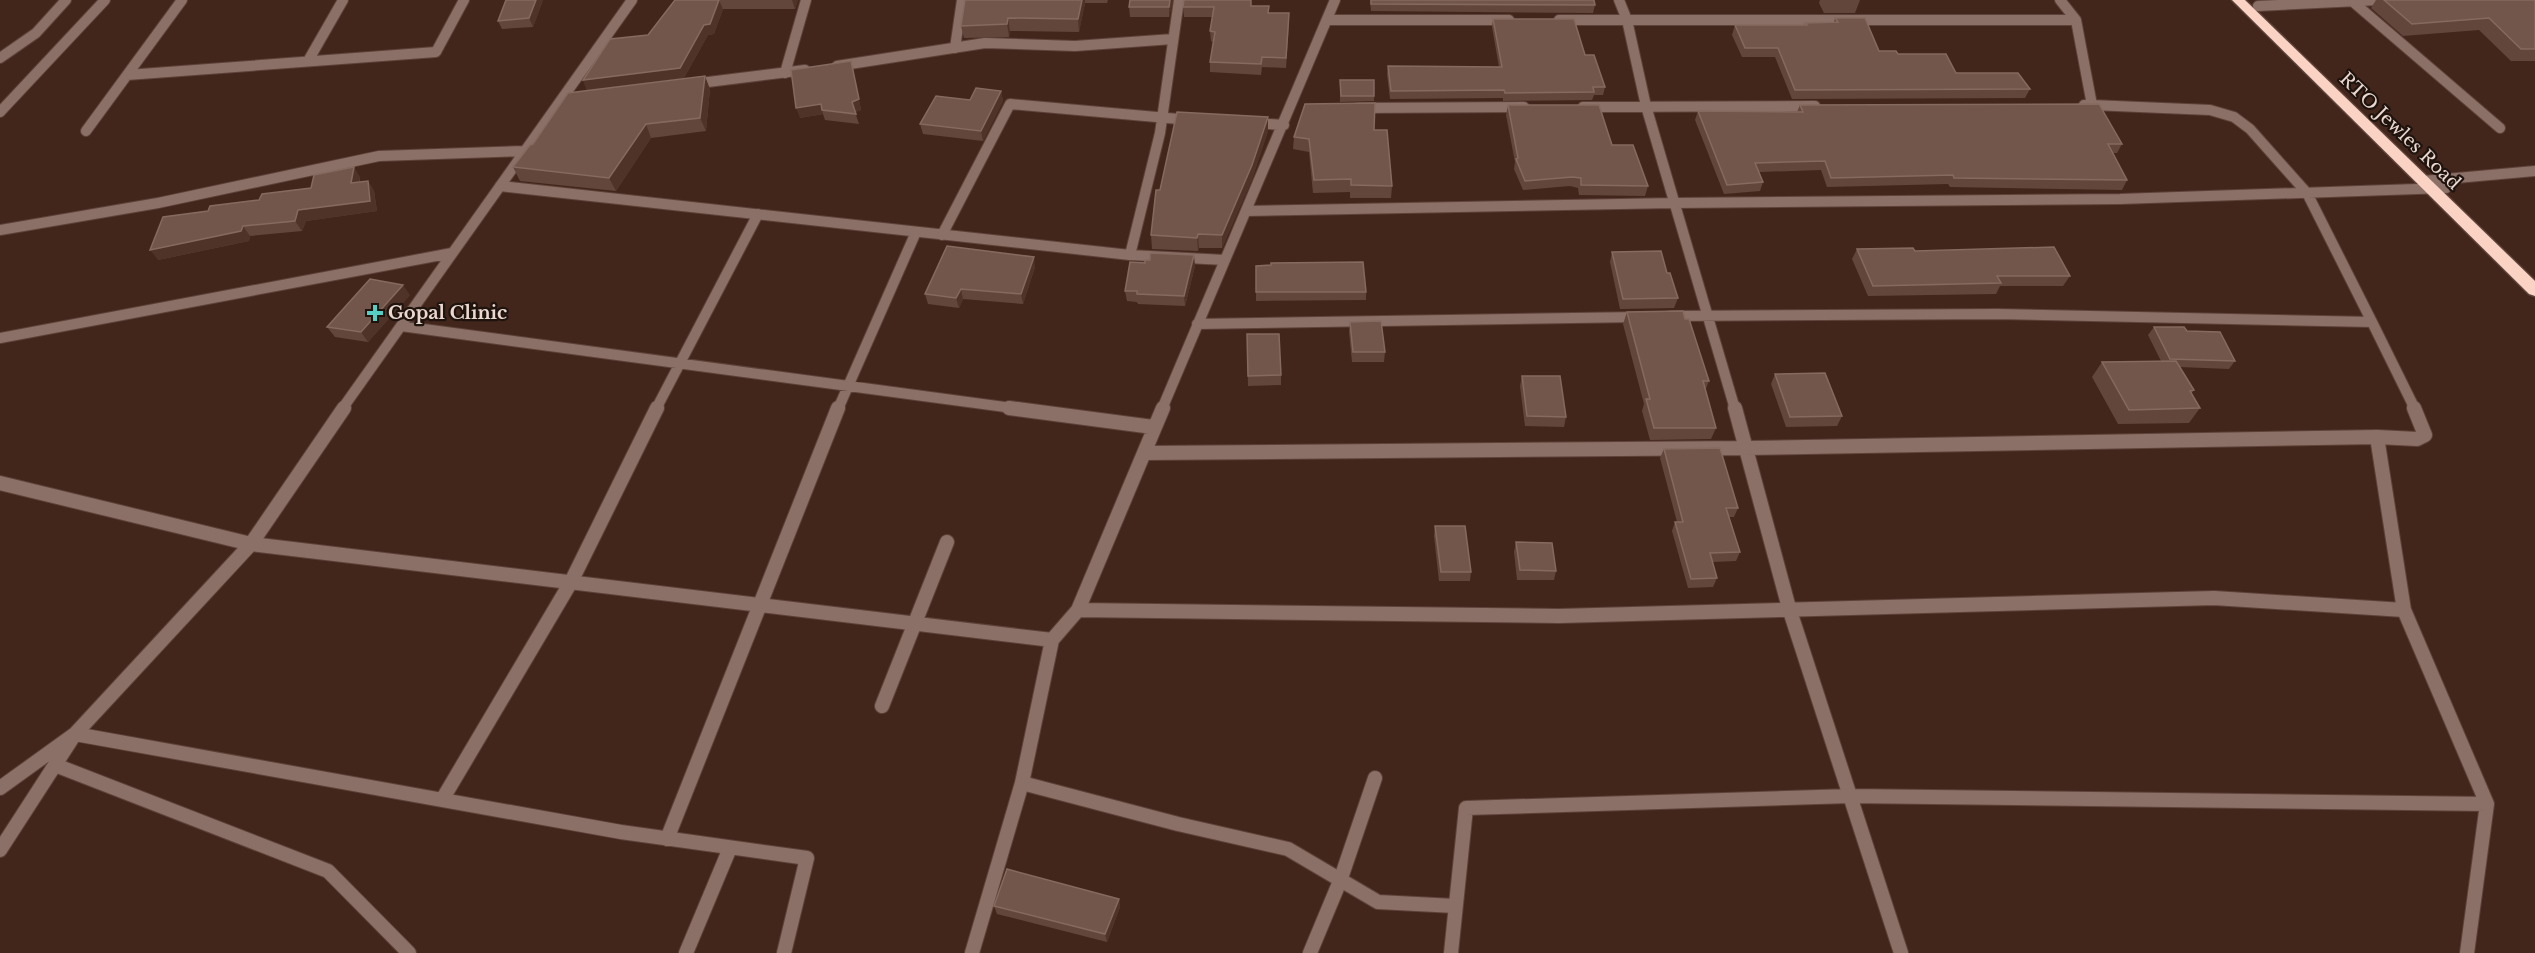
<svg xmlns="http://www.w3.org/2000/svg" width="2535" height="953" viewBox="0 0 2535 953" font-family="'Libre Baskerville',serif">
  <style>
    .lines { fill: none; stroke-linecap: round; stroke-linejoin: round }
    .lane-casing { stroke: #5d4239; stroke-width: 12 }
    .street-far1-casing { stroke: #5d4239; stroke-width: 12 }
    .street-casing { stroke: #5d4239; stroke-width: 16 }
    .highway-casing { stroke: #5d4239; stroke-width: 3 }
    .lane { stroke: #8b7067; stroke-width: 10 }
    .street-far1 { stroke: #8b7067; stroke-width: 10 }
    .street { stroke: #8b7067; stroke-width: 14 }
    .highway { fill: #fad3c4; fill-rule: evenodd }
    .wall { fill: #63463b }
    .shaded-wall { fill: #503328 }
    .building { fill: #72564b; stroke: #856a60; stroke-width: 1.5 }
    .poi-dot { fill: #55cec5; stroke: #1f130e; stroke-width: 2 }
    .labels { text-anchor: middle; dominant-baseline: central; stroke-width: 4.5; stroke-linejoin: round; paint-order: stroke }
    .street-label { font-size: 18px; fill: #ebd8d1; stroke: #1f130e }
    .poi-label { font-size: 18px; font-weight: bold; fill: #ebd8d1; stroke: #1f130e; text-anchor: start }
  </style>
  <rect width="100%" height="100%" fill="#42261c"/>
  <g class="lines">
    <defs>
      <path id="lane" d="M0 58 36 33 66 0"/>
      <path id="street-far1" d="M1179 0 1160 133 1130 255 1225 260
        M1619 0 1627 20 1646 106 1735 409
        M2352 1 2500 128
        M2258 6 2379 0
        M1327 20H1509
        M1559 20H2076L2060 0
        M2076 20 2092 105H2084
        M955 48 962 0
        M308 61 343 0
        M837 66 985 43 1075 46 1173 39
        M785 73 806 0
        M127 75 436 52 464 0
        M692 84 805 70
        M1583 107 1815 106
        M1358 108 1524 107
        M0 112 105 0
        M1252 123 1284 125
        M86 131 182 0
        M2423 181 2535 171
        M500 186 1130 255
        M1246 211 1674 203 2120 199 2446 188
        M0 230 158 203 379 156 524 151
        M942 235 1010 104 1190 120
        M1670 316 1997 314 2372 322 2307 193 2250 129 2234 117 2210 110 2092 105
        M2372 322 2415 409
        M1197 324 1640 317
        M401 326 1020 409
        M0 338 452 253
        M342 409 632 0
        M656 409 758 214
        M838 409 916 232
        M1162 409 1335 0"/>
      <path id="street" d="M344 408 251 544 1052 640 1078 610
        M1009 408 1153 427
        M1735 408 1789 608 1901 953
        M2377 437 2417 439 2425 435 2414 408
        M2377 437 2404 610 2214 598 1559 616 1078 610 1144 453 1746 448Z
        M1144 453 1163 408
        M0 483 251 544 75 734 0 788
        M1052 640 1022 783 1178 824 1288 849 1378 902 1455 906
        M882 706 947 542
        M55 765 328 871 409 953
        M442 800 571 582 657 408
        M667 839 838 408
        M0 850 75 734 621 832 807 858 784 953
        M686 953 730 848
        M972 953 1022 783
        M1310 953 1340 881 1375 778
        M1451 953 1466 808 1850 796 2487 804 2404 610
        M2467 953 2487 804"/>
      <path id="highway" d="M2232 0H2245L2535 281V296L2529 294Z"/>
    </defs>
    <use href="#lane" class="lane-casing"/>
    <use href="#street-far1" class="street-far1-casing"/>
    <use href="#street" class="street-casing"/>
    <use href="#highway" class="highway-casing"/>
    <use href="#lane" class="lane"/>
    <use href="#street-far1" class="street-far1"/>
    <use href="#street" class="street"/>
    <use href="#highway" class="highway"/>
  </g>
  <path class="wall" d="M543 0 533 27 502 29 498 21Z
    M675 0H798L795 9H723L714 34 708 35 684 78 587 90 583 80 648 35Z
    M965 0H1108L1107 3H1085L1079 32 1010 31 1009 37 964 38 961 26Z
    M1130 0H1173L1169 17H1130L1129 7Z
    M1184 0H1251V6L1269 13 1289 23 1286 68 1262 67 1261 75 1210 72V62L1213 42 1211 41 1210 31 1212 17H1184L1183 7Z
    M1370 0H1594L1595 5 1593 13 1371 11Z
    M1820 0H1860L1855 13H1824L1819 3Z
    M2376 0H2535V61H2511L2479 30 2403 36 2371 8Z
    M1835 18 1879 51 1898 54 1956 73 2030 89 2025 98 1792 99 1775 57H1742L1732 35 1735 25H1804L1805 23 1834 22Z
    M1493 19 1585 55 1605 87 1603 95H1594L1592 100 1503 101V98L1390 99 1387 74 1388 66 1499 67 1492 27Z
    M851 61 861 110 855 112 859 124 825 120 823 114 800 118Z
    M1340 80H1374V101L1340 102Z
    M710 89 706 131 651 138 616 191 520 181 513 167 533 144Z
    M1001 91 1003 101 983 141 923 134 920 124 970 100Z
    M1508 105 1612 145 1648 186 1645 196 1579 195 1578 188 1570 186 1523 190 1514 169 1515 162 1506 115Z
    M1800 105 2122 144 2117 153H2113L2127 180 2122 190 1950 187 1948 184 1827 187 1821 170 1759 172 1763 182 1760 191 1724 194 1695 120 1698 111 1797 112Z
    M1374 130 1392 186 1391 198H1350V192L1313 193 1309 152 1293 149 1294 137Z
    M1268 131 1252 179 1222 248H1199L1198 251 1152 249 1151 235 1160 190Z
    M360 177V182L368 181 374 191 377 211 306 221 302 231 250 236 249 241 158 260 208 211 311 188Z
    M1857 249 1915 251 2070 276 2063 286H2000L1996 294 1868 296 1852 259Z
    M1612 252 1667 273 1678 298 1674 308 1620 309 1610 262Z
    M1195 266 1185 306 1138 304 1137 302 1127 301 1125 291Z
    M1256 266 1366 292V300L1256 301Z
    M1035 267 1023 304 963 299 959 308 928 304 925 294Z
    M410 295 368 342 335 337 327 327Z
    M1627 312 1685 319 1709 381 1705 391 1716 428 1711 439 1650 440 1642 411 1644 404 1623 324Z
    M1350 322 1385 352 1384 362H1352L1349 332Z
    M2154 327 2187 331 2235 361 2229 369 2180 367 2194 390 2191 394 2200 408 2189 423 2118 424 2092 377 2102 362 2161 361 2148 335Z
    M1247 334 1281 375V385L1248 386Z
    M1775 374 1842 416 1837 426 1786 427 1771 384Z
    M1522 376 1566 417 1564 427 1525 426 1520 386Z
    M1664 449 1738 508 1734 517H1729L1740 552 1736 561 1712 562 1717 578 1713 587 1688 588 1672 531 1675 522H1677L1660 458Z
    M1435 526 1471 572 1470 581H1439L1434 536Z
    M1516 542 1556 571 1554 580H1517L1514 552Z
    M1119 899 1120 907 1107 942 997 914 994 906Z"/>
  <path class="shaded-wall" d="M536 0H543L533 27 529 18Z
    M719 0 723 9 714 34 708 35 684 78 587 90 583 80 704 25Z
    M792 0H798L795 9Z
    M1082 0H1085V3L1079 32 1078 19Z
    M1170 0H1173L1169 17V7Z
    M1008 18 1010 31 1009 37 1007 24Z
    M851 61 861 110 855 112 852 102Z
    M705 76 710 89 706 131 700 118Z
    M1001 91 1003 101 983 141 981 131Z
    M821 104 823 114 800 118 796 108Z
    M1268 117V131L1252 179 1222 248V235Z
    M646 124 651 138 616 191 609 178Z
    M354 167 360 177 358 193 351 183Z
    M368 181 374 191 377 211 306 221 302 231 295 221 298 210Z
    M243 226 250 236 249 241 158 260 150 250Z
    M1198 234 1199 248 1198 251 1197 238Z
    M1194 255 1195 266 1185 306 1184 296Z
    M1034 257 1035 267 1023 304 1021 294Z
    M403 285 410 295 368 342 361 332Z
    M961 289 963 299 959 308 956 298Z
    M1119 899 1120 907 1107 942 1105 934Z"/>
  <path class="building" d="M506 0H536L529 18 498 21Z
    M675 0H719L710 24 704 25 680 68 583 80 610 39 648 35Z
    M965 0H1082L1078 19 1008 18 1007 24 961 26Z
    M1130 0H1170L1169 7H1129Z
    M1184 0H1251V6H1269L1268 13H1289L1286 58 1262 57 1261 64 1210 62 1215 32 1210 31 1214 7H1183Z
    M1371 0H1594L1595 5 1371 4Z
    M2384 0H2535V49H2521L2489 18 2412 24Z
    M1835 18H1865L1879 51H1896L1898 54H1946L1956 73H2018L2030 89 1795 90 1778 48H1745L1735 25H1807L1805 23 1838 22Z
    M1493 19H1574L1585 55H1594L1605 87H1593L1594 92 1505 93 1504 90 1391 91 1388 66 1502 67Z
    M851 61 859 99 852 102 856 114 822 110 821 104 796 108 791 70Z
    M705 76 700 118 646 124 609 178 513 167 530 145 533 144 568 93Z
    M1340 80H1374V96H1341Z
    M976 88 1001 91 981 131 920 124 936 96 970 100Z
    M1375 103 1374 130H1387L1392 186 1351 185V179L1314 180 1309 139 1294 137 1305 104Z
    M2099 104 2122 144H2108L2127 180 1954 178 1953 175 1831 178 1825 161 1755 163 1763 182 1727 185 1698 111 1803 112 1800 105Z
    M1508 105H1599L1612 145H1633L1648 186 1581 185V178L1572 177 1525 181 1516 159 1518 158Z
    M1177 112 1268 117 1252 165 1222 235 1198 234 1197 238 1151 235 1156 190H1160Z
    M354 167 351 183 368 181 370 201 298 210 295 221 243 226 241 231 150 250 163 217 208 211 210 206 259 200 262 194 311 188 314 175Z
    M947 246 1034 257 1021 294 961 289 956 298 925 294Z
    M2054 247 2070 276H1997L2001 283 1873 286 1857 249 1913 248 1915 251Z
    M1661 251 1667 273H1670L1678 298 1623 299 1612 252Z
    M1150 253 1194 255 1184 296 1137 294V291H1125L1130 262 1145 263V260H1150Z
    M1363 262 1366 292H1256V266L1271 265V263Z
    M370 279 403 285 361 332 327 327Z
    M1683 311 1685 319H1689L1709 381H1703L1716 428H1654L1646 399H1650L1627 312Z
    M1381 321 1385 352H1353L1350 322Z
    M2154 327H2184L2187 331 2220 332 2235 361 2170 359Z
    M1247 334H1279L1281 375 1248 376Z
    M2176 361 2194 390 2190 391 2200 408 2129 410 2102 362Z
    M1825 373 1842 416 1790 417 1775 374Z
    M1522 376H1560L1566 417 1527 416Z
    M1720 448 1738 508H1726L1740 552 1710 553 1717 578 1691 579 1675 522H1683L1664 449Z
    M1435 526H1465L1471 572H1441Z
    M1516 542 1552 543 1556 571 1520 570Z
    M1007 869 1119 899 1105 934 994 906Z"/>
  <path class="poi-dot" d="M372 304h6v6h6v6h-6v6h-6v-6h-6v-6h6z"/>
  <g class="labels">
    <g class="street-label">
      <text transform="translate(2400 131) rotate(44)">RTO Jewles Road</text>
    </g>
    <g class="poi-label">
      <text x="388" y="313">Gopal Clinic</text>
    </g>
  </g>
</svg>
